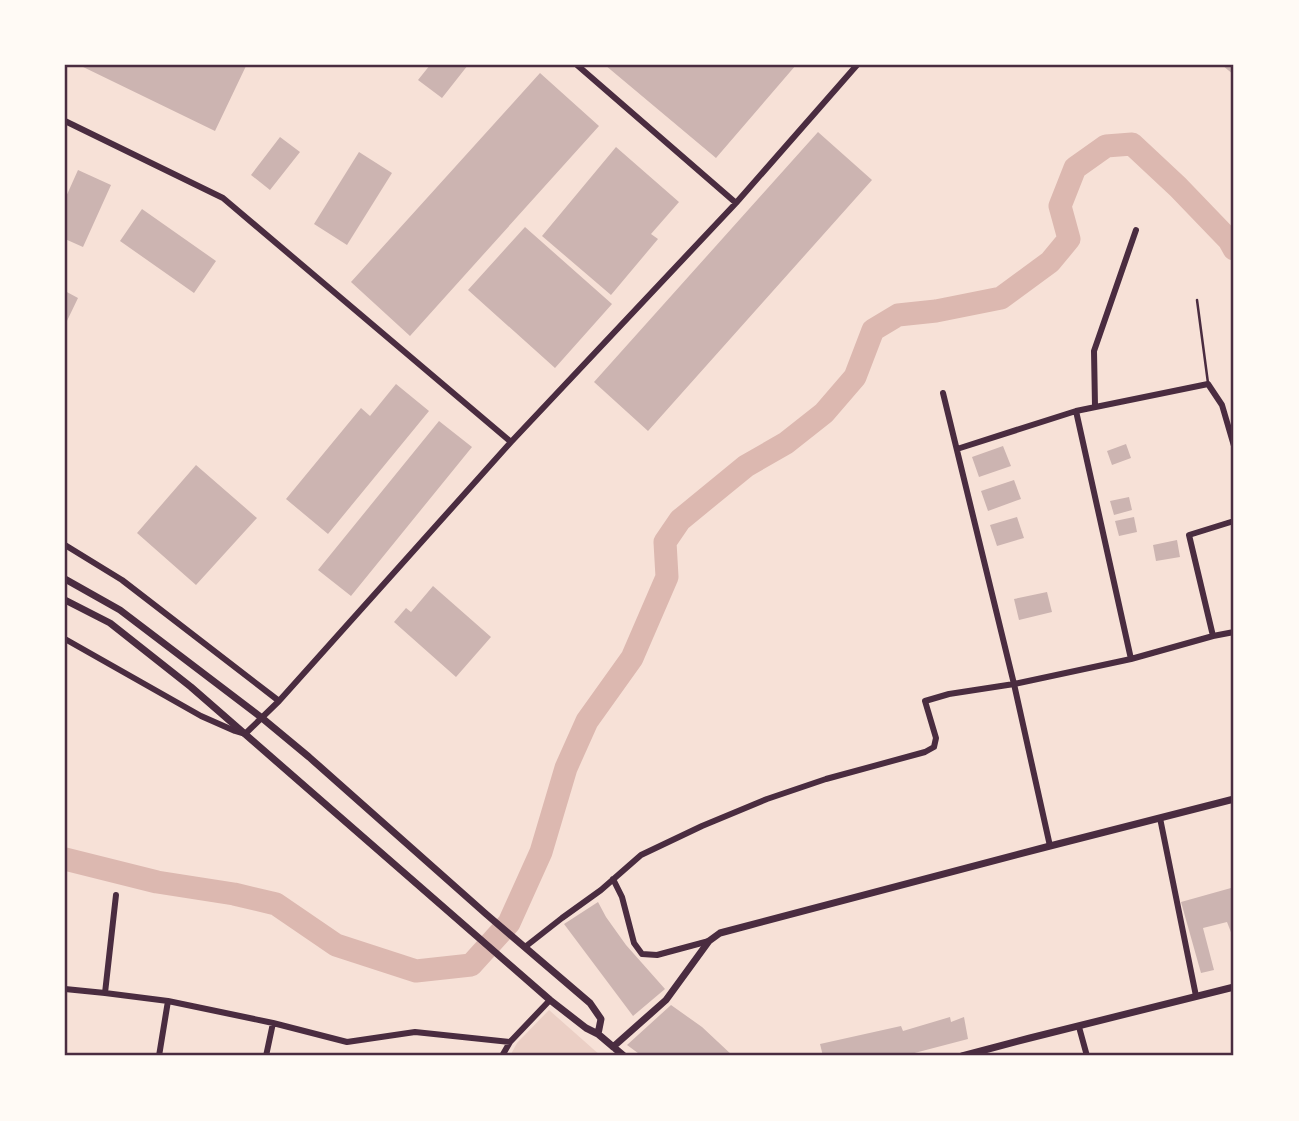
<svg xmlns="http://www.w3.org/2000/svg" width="1299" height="1121" viewBox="0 0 1299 1121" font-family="Bitter,serif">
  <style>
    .green { fill: #ebcfc5 }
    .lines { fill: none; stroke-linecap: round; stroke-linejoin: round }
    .river { stroke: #dcb8b0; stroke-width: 23 }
    .building { fill: #ccb4b1 }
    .service { stroke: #4a2c40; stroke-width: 2.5 }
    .minor { stroke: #4a2c40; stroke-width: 6 }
    .tertiary { stroke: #4a2c40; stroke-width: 7 }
    .neatline { fill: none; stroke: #4a2c40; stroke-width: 2.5 }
  </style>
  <rect width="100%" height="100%" fill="#f7e1d7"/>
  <path class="green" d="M549 1010 601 1056H510L517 1043Z"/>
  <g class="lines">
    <path class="river" d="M65 859 157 882 234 894 276 904 336 945 416 971 471 965 509 923 541 852 566 768 587 721 632 658 667 577 665 542 680 520 746 466 786 443 824 413 855 377 873 330 898 315 936 311 1001 298 1050 262 1069 239 1060 206 1075 168 1106 146 1132 144 1178 187 1229 240 1234 249"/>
  </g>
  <path class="building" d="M79 65H243L246 66 215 131Z
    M430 65H468L442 98 418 80Z
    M605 65H796L716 158Z
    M1222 65H1234V75Z
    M540 73 599 126 410 336 351 282Z
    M818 132 872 180 648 431 594 382Z
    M280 137 300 152 270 190 251 175Z
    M616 147 679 202 651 234 658 239 611 295 542 236Z
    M359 152 392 173 347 245 314 224Z
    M78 170 111 185 83 247 65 239V199Z
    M142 209 216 261 194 293 120 241Z
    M525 227 612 304 555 368 468 290Z
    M65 291 78 298 65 325Z
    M396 384 429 411 328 534 286 499 361 408 370 416Z
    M439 421 472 447 351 596 318 570Z
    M1126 444 1131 458 1112 465 1107 451Z
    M1003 446 1011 466 979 477 972 457Z
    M196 465 257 518 196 585 137 533Z
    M1014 480 1021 499 988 511 981 491Z
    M1129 497 1132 510 1114 515 1110 501Z
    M1017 517 1024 538 997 546 990 525Z
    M1134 517 1137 532 1119 536 1115 521Z
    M1177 540 1180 557 1156 561 1153 545Z
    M433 586 491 637 456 677 394 622 406 608 411 612Z
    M1047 592 1052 612 1019 620 1014 599Z
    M1231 888 1234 900V940L1227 922 1203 928 1214 970 1201 973 1181 902Z
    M598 902 606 917 626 945 665 989 633 1016 564 924Z
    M671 1005 702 1027 733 1056H642L627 1045Z
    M950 1017 951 1022 964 1017 968 1039 903 1056H823L820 1044 901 1026 903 1031Z"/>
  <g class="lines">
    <path class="service" d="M1197 300 1208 383"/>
    <path class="minor" d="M577 65 736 203
      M65 121 223 198 511 442
      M943 393 1014 684 1050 846
      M1095 406 1094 351 1136 230
      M1076 411 1208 384 1222 405 1234 446
      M957 449 1076 411 1131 659
      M65 545 122 580 279 701
      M1213 636 1189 535 1234 521
      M65 639 201 716 235 731 245 734 279 701 511 442 736 203 857 65
      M1160 818 1196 996
      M613 879 622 897 634 943 642 954 657 955 709 941
      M525 947 562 918 601 890 641 855 702 826 767 799 826 779 925 752 934 747 936 738 925 701 949 694 1014 684 1131 659 1213 636 1234 632
      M65 989 105 993 168 1001 273 1023 347 1042 415 1032 510 1042 550 1000
      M105 993 116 895
      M1079 1027 1087 1056
      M159 1056 168 1001
      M266 1056 273 1023
      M502 1056 510 1042"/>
    <path class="tertiary" d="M65 579 120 610 262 718 309 757 486 914 590 1003 601 1019 598 1034
      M65 600 110 623 191 687 550 1000 586 1028 598 1034 624 1056
      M613 1047 666 1000 709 941 720 933 1050 846 1234 799
      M962 1056 1030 1038 1234 987"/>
  </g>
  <rect width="1299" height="1121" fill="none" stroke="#fffaf5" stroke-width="133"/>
  <rect x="66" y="66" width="1166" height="988" class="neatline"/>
</svg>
